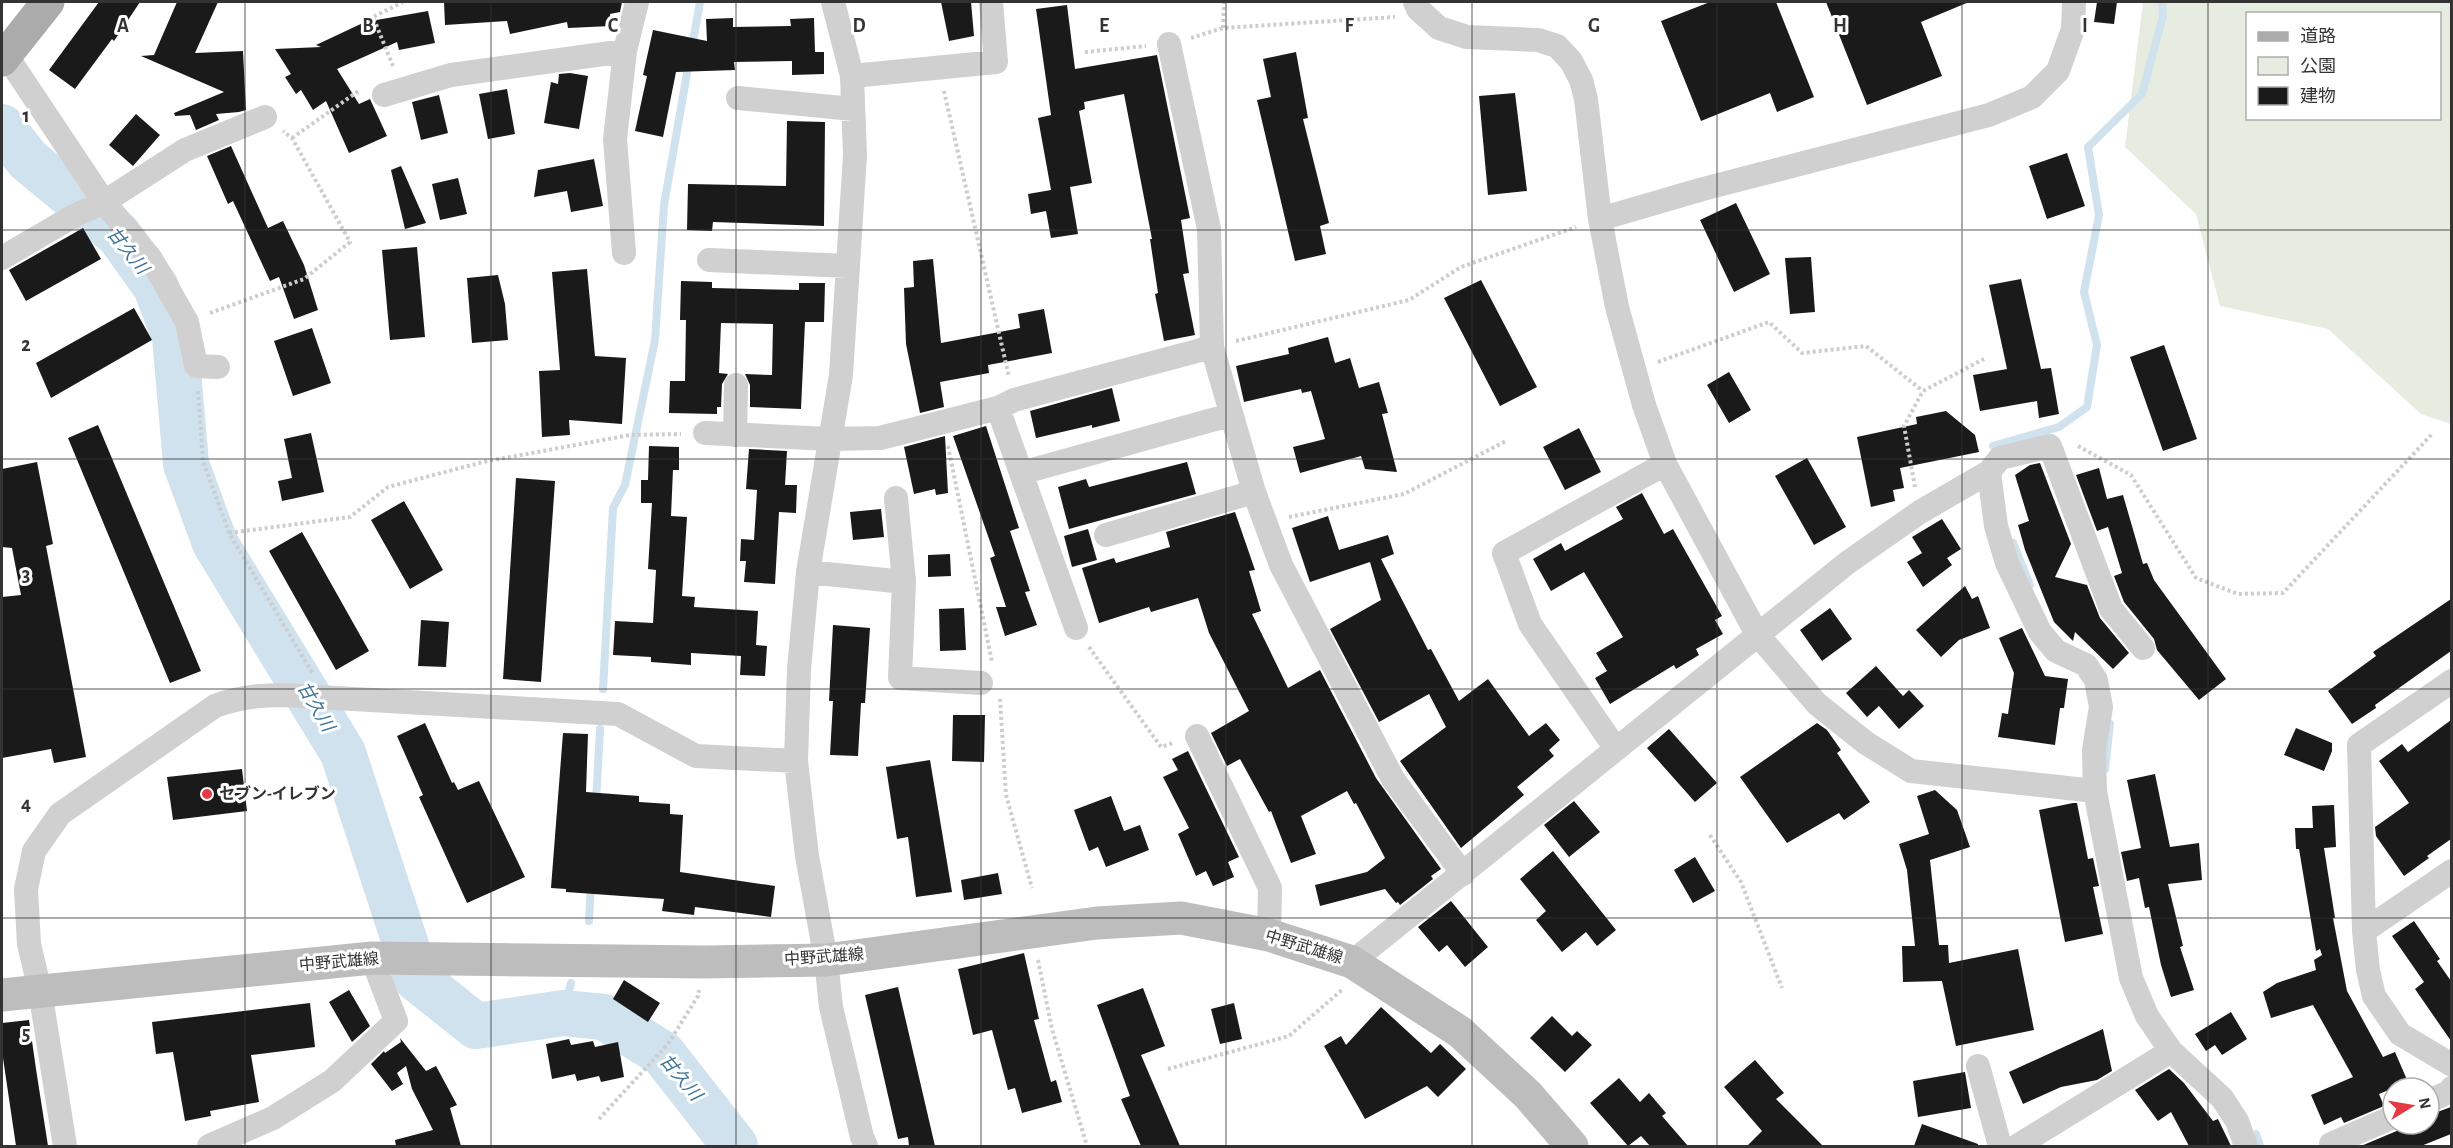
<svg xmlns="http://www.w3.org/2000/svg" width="2453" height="1148" viewBox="0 0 2453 1148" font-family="'Alegreya Sans','Noto Sans JP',sans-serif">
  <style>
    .green { fill: #e6ecdf; fill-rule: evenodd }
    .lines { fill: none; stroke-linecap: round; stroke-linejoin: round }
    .stream { stroke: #cfe2ee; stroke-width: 8 }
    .river { stroke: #cfe2ee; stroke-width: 46 }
    .building { fill: #1a1a1a }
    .path { stroke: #cdcdcd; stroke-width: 4; stroke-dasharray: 3 3; stroke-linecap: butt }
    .minor { stroke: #d0d0d0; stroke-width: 24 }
    .secondary { stroke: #bdbdbd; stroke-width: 33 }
    .primary { stroke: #ababab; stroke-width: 33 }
    .grid { fill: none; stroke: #333; stroke-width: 1.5; stroke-opacity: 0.55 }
    .poi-dot { fill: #e63946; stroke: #fff; stroke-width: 2 }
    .labels { text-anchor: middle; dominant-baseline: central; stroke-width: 6; stroke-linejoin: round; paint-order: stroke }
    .poi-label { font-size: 16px; font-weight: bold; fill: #333; stroke: #fff; text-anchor: start }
    .street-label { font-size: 16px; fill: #333; stroke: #fff }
    .water-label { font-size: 18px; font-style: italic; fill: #3f7597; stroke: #fff }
    .grid-label { font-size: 20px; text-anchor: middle; font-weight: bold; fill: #333; stroke: #fff; stroke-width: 6; stroke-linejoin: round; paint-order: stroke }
  </style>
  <rect width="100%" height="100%" fill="#fff"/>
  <path class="green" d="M2143 2H2451V424L2421 414 2328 329 2220 306 2196 214 2125 147ZM2248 14H2440V118H2248Z"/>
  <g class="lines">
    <path class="stream" d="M692 47 700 2
      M1993 446 2059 427 2087 407 2097 345 2084 292 2099 215 2088 147 2142 94 2163 16 2162 2
      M2013 543 2030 585
      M603 689 613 508 625 485 655 340 664 205 689 62
      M2105 769 2110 724
      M596 802 600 729
      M589 921 591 886
      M563 1013 571 983
      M2256 1134 2260 1146"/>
    <path class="river" d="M2 127 28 160 119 235 156 287 175 337 186 464 215 543 343 753 417 979 476 1026 563 1013 604 1017 663 1054 735 1146"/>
  </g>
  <path class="building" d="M99 2H140L114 41 112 39 75 89 49 70Z
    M177 2H218L195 53 243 51 246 110 239 112 216 114 219 120 196 130 190 115 175 116 174 113 224 92 141 56 154 55Z
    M444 2H622L620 12 610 14 611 26 568 28 567 22 510 34 507 21 445 25Z
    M941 2H971L974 36 949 41Z
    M1710 2H1776L1814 97 1777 112 1770 93 1701 121 1661 21Z
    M1826 2H1969L1921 22 1942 76 1867 105Z
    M2097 2H2117L2114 24 2094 22Z
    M1067 5 1075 69 1157 55 1190 218 1181 220 1189 273 1183 274 1195 335 1164 341 1155 294 1158 293 1150 239H1152L1124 94 1084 102 1085 109 1079 111 1092 183 1070 187 1078 234 1051 238 1046 211 1031 214 1028 194 1051 190 1038 118 1051 115 1036 9Z
    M428 11 435 43 399 50 397 42 337 69 359 104 370 99 387 136 349 153 326 101 313 110 301 90 296 94 285 77 291 74 275 49 321 47 316 45 365 22Z
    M733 18V27L791 26 790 19 814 18 815 52H824V74L792 75V61L734 62 735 70 676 72 663 137 635 131 647 76 643 75 653 30 707 41 706 19Z
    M1296 52 1308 118 1303 119 1329 223 1320 226 1326 254 1295 261 1257 100 1271 97 1263 59Z
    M570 73 588 76 579 129 544 123 551 82 558 84 559 74Z
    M507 89 515 134 488 139 479 94Z
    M1515 93 1527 191 1488 195 1479 96Z
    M439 95 448 133 421 140 412 102Z
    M136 114 160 135 133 166 109 145Z
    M787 121 825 122 824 226 713 222 712 231 687 230 688 184 786 186Z
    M231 146 268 228 283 221 304 265 318 310 294 319 279 277 270 281 233 201 228 204 207 156Z
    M2067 153 2085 206 2047 219 2029 166Z
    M594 159 603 206 571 212 567 191 534 197 538 170Z
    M401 166 426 223 405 229 391 170Z
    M458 178 467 214 440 220 432 184Z
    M1736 203 1770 274 1734 292 1700 220Z
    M83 228 101 259 26 301 9 270Z
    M417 247 425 337 390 340 382 250Z
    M1811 257 1815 312 1790 314 1785 258Z
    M933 259 941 343 1020 328 1018 314 1044 309 1052 353 988 365 989 373 940 382 944 407 920 413 906 344 904 288 914 287 913 261Z
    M587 269 595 356 626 358 622 424 569 420 570 435 542 437 539 371 560 370 552 272Z
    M498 275 505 304 508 340 472 343 467 278Z
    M2021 279 2041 369 2051 368 2059 414 2039 418 2037 401 1980 411 1973 375 2007 369 1989 285Z
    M1481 280 1537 387 1500 406 1444 298Z
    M681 281 712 282V288L799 290V283H825L824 322H805L801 409 750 407V385L745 374 772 375 773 324 721 323 719 373 728 374 722 384 721 407H717V414L669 413 670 381H685L686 320H680Z
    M134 308 152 340 51 398 36 363Z
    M312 328 331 383 293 396 274 341Z
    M1328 337 1335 363 1350 358 1359 388 1379 382 1388 413 1382 414 1397 472 1365 469 1361 456 1300 473 1293 447 1325 439 1311 391 1302 393 1301 389 1244 402 1236 366 1289 354 1288 348Z
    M2164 345 2197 439 2163 451 2130 357Z
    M1729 372 1751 410 1729 423 1707 385Z
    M1112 388 1120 421 1092 428V425L1036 438 1030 411Z
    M1946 411 1975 435 1979 452 1900 468 1904 488 1893 490 1895 501 1871 507 1857 437 1917 424 1916 417Z
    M98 425 201 671 170 683 68 438Z
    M986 426 1019 528 1010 531 1030 591 1025 592 1037 625 1005 636 996 607H1006L990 558 995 556 953 436Z
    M1579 428 1601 472 1565 490 1543 447Z
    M311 433 324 492 282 501 278 481 292 478 284 439Z
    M945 436 948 493 936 495 935 489 914 494 904 447Z
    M649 446 679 447V470H673L671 516 687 517 682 596 695 597 694 607 758 611 756 645 767 646 765 676 740 675 741 656 691 653V665L651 662V657L613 655 615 621 653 623 656 570 648 569 652 503H641V480H648Z
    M749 449 787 451 785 485H797L796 513 779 512 775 584 744 582 746 561H740L741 539 754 540 757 490 746 489Z
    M1807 458 1846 527 1814 545 1775 476Z
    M37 462 53 544 46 546 86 757 54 763 51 749 2 758V597L21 595 12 548 2 547V469Z
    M1187 462 1196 494 1069 529 1058 487 1086 479 1089 487Z
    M2040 463 2071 544 2055 577 2087 585 2100 618 2129 653 2113 669 2075 632 2073 641 2054 622 2025 550 2018 525 2029 521 2015 475 2030 465Z
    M2099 468 2107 499 2123 495 2143 564 2147 563 2154 580 2226 679 2199 700 2157 650 2154 639 2124 602 2114 576 2122 573 2108 527 2097 531 2076 475Z
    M516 478 555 481 541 682 503 679Z
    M1642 493 1664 534 1673 529 1722 616 1715 620 1723 634 1696 649 1699 655 1676 669 1674 665 1610 704 1595 678 1607 671 1596 653 1623 637 1584 572 1551 591 1533 559 1561 543 1565 551 1623 519 1616 507Z
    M404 501 443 570 410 589 371 520Z
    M881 509 884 537 853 540 850 512Z
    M1235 512 1255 570 1249 571 1261 611 1252 614 1288 688 1320 670 1376 778 1441 869 1431 876 1433 879 1400 905 1398 902 1396 903 1385 889 1320 906 1315 885 1367 872 1385 858 1356 803 1354 804 1347 791 1301 816 1316 854 1291 863 1271 811 1269 812 1240 759 1227 766 1211 733 1249 711 1209 633 1198 598 1151 612 1149 607 1099 623 1082 568 1114 558 1116 563 1170 547 1166 532Z
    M1328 516 1339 550 1388 535 1394 554 1381 559 1428 650 1431 649 1459 701 1488 679 1529 736 1546 723 1560 740 1549 750 1554 756 1517 787 1524 795 1461 848 1400 761 1446 727 1429 694 1379 722 1330 629 1381 600 1370 562 1310 582 1292 528Z
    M1942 519 1961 549 1947 558 1952 565 1923 587 1907 562 1922 553 1912 537Z
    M1088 529 1097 560 1072 567 1064 536Z
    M302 532 369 651 336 670 269 551Z
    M950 554 951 576 928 577V555Z
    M1965 586 1972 599 1978 596 1990 628 1959 640 1941 657 1916 630Z
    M2451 599V651L2375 705 2376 708 2352 724 2328 691 2376 656 2373 652Z
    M964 608 966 650 940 651 939 609Z
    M1830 608 1852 639 1822 661 1800 630Z
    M421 620 449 622 446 667 418 666Z
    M833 625 870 628 865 703H861L858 756 830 755 833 701H829Z
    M2022 628 2045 676 2068 679 2064 708H2060L2055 745 1998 737 2002 713 2008 714 2014 673 1999 638Z
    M1876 666 1903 696 1909 690 1924 706 1899 729 1879 706 1867 717 1846 693Z
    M953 715H985L984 762 952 761Z
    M2451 720V839L2427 856 2429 858 2404 876 2376 836 2375 827 2409 803 2379 761 2402 744 2408 752Z
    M425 723 452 783 454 782 458 790 479 781 525 877 467 903 419 797 423 795 397 736Z
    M1817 723 1827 730 1841 750 1837 753 1870 802 1844 820 1839 813 1787 843 1740 777Z
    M2296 728 2332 743V751L2324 771 2284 755Z
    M1669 729 1717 783 1695 802 1647 748Z
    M563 733 588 734 586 792 639 796V802L670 804V814L683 815 680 872 775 886 771 917 695 907 694 915 662 911 664 899 566 892V889L551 888Z
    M1188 751 1239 857 1228 862 1234 877 1213 886 1206 871 1196 876 1178 834 1189 828 1163 777 1178 770 1172 759Z
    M930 760 952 892 916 897 908 837 897 839 886 767Z
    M242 769 247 811 173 820 167 777Z
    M2155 774 2170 847 2199 843 2202 880 2168 884 2183 946 2180 947 2194 990 2171 997 2161 965 2149 907 2145 908 2139 878 2127 881 2121 852 2141 848 2127 780Z
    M1935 790 1957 810 1970 847 1930 860 1939 945H1948L1949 963 2018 949 2034 1030 1956 1046 1942 981 1903 982 1902 946H1915L1907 870 1899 844 1929 834 1917 796Z
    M1111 796 1124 831 1140 825 1149 850 1106 867 1098 847 1089 851 1074 810Z
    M1574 801 1600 832 1569 857 1544 825Z
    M2073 803H2077L2088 859 2093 858 2099 886 2093 887 2103 934 2065 942 2039 810Z
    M2334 805 2336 847 2324 848 2335 918H2333L2347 991 2383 1057 2395 1052 2408 1082 2379 1094 2384 1106 2344 1123 2341 1117 2324 1125 2311 1095 2353 1077 2313 1005 2271 1018 2263 992 2277 983 2316 970 2314 960 2322 955 2320 949 2316 951 2299 849H2296L2295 828H2313L2312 806Z
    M1553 851 1616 930 1597 946 1586 932 1562 952 1536 920 1546 911 1520 879Z
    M1695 857 1715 891 1693 903 1674 870Z
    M998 873 1002 894 964 900 961 880Z
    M1451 901 1488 947 1465 967 1447 945 1439 952 1418 927Z
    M2414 921 2440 959 2437 961 2451 981V1041L2415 989 2424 982 2392 936Z
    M1024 953 1039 1019 1034 1020 1051 1082 1056 1080 1062 1102 1022 1113 1015 1088 1008 1090 992 1030 973 1035 958 969Z
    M624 980 660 1003 648 1022 613 999Z
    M898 987 935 1146H909L908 1137 898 1139 865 995Z
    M1143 988 1165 1046 1141 1055 1180 1146H1141L1121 1099 1130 1096 1097 1005Z
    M349 990 370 1026 352 1042 329 1002Z
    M310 1003 315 1047 251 1055 259 1102 210 1111 211 1116 185 1121 173 1052 156 1054 152 1022Z
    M1234 1003 1242 1039 1220 1044 1211 1009Z
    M1381 1007 1431 1053 1440 1044 1466 1069 1438 1097 1427 1086 1365 1119 1324 1046 1341 1036 1346 1045Z
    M2231 1012 2247 1039 2222 1055 2215 1045 2206 1051 2195 1034Z
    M1552 1016 1572 1036 1577 1031 1592 1045 1565 1072 1530 1038Z
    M29 1020 36 1069 48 1146H16L3 1058 2 1059V1023Z
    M2103 1029 2112 1071 2097 1080 2061 1087 2023 1104 2009 1072Z
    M400 1038 426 1071 436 1066 457 1105 450 1108 461 1146H396L395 1140 433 1130 412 1089 406 1066 397 1073 403 1084 392 1091 371 1064 384 1051 385 1053 401 1042Z
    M569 1039 571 1045 593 1041 595 1047 618 1042 624 1077 601 1082 599 1076 577 1081 575 1074 552 1079 546 1044Z
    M1755 1060 1784 1093 1776 1099 1823 1146H1747L1762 1131 1724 1087Z
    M2169 1069 2184 1083 2213 1121 2218 1119 2231 1146H2189L2171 1112 2158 1121 2135 1090Z
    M1965 1072 1971 1108 1918 1117 1913 1081Z
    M1619 1078 1640 1102 1649 1093 1666 1113 1662 1116 1688 1146H1650L1641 1136 1628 1146 1590 1103Z
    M2451 1107V1134L2421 1146H2361L2399 1130 2405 1124H2429V1115Z
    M1922 1124 1978 1144V1146H1914Z"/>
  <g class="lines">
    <path class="path" d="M1223 28 1224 2
      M1191 38 1223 28 1395 17
      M1085 52 1146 46
      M393 66 373 17 403 2
      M944 91 1009 377
      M292 138 360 90
      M210 313 304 279 350 242 292 138 283 131
      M1236 341 1409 300 1461 267 1576 227
      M1658 362 1769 322 1802 353 1866 346 1923 391
      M198 391 203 461 229 533 313 674
      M948 446 992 662
      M2078 446 2131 475 2196 578 2238 594 2283 593 2433 433
      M1915 487 1904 426 1923 391 1984 359
      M1289 517 1404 494 1506 441
      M229 533 350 517 388 487 483 462 630 435 681 434
      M1089 647 1161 747 1173 743
      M1000 699 1006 795 1032 888
      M1710 835 1741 882 1782 988
      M1038 960 1052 1029 1087 1146
      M1168 1069 1289 1036 1343 989
      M599 1119 668 1044 698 996 699 990"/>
    <path class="minor" d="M833 2 852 76 855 155 841 375 808 572 799 669 796 761 807 856 826 960 831 1007 862 1137 866 1146
      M1415 2 1418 9 1439 28 1467 37 1538 40 1557 46 1571 61 1581 80 1586 99 1600 219 1617 307 1644 405 1665 464 1757 634 1817 704 1866 743 1911 771 2095 791 2131 978 2147 1016 2171 1051 2222 1098 2237 1121 2246 1146
      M1169 44 1209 229 1212 347 1254 492 1281 565 1393 779 1463 874
      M6 55 104 202 151 259 187 322 196 366 218 367
      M852 76 996 62 991 2
      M384 95 451 75 625 51
      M738 98 853 109
      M1600 219 1703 189 1989 115 2032 97 2058 71 2073 29 2074 2
      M624 253 615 139 625 51 637 2
      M2 258 72 217 104 202 185 150 265 117
      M709 260 848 266
      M998 408 1076 628
      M705 433 830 439 880 438 998 408 1014 400 1212 347
      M735 435 736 385
      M1989 472 1996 526 2007 563 2040 632 2056 651 2086 665 2096 680 2101 707 2094 750 2095 791
      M1021 473 1230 415
      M896 498 904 582
      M1106 535 1254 492
      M808 572 904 582 900 678 981 683
      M2452 681 2359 745 2364 931 2368 970 2374 996 2400 1034 2452 1065
      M1197 736 1270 888 1269 935
      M1616 749 1530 624 1504 553 1665 464
      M2364 931 2452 871
      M1352 962 1847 563 1920 512 1989 472 2000 458 2050 446 2111 609 2143 648
      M1978 1066 2000 1146
      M2429 1101 2449 1092 2452 1088
      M65 1146 40 991 29 944 26 889 34 851 60 814 215 706C238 697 259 695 283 695L618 714 696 756 796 761
      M209 1146 273 1118 332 1081 396 1021 372 958
      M2017 1146 2171 1051
      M2332 1146 2331 1144 2393 1117"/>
    <path class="secondary" d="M2 995 372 958 704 962 826 960 1097 923 1181 918 1269 935 1352 962 1460 1032 1528 1095 1572 1146"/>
    <path class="primary" d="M2 60 48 2"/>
  </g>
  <path class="grid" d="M245 2V1146M491 2V1146M736 2V1146M981 2V1146M1226 2V1146M1472 2V1146M1717 2V1146M1962 2V1146M2208 2V1146M2 230H2452M2 459H2452M2 689H2452M2 918H2452"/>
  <circle class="poi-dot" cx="207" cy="794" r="6"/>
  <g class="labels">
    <g class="poi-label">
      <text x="219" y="794">セブン-イレブン</text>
    </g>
    <g class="street-label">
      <text transform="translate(1304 947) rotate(17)">中野武雄線</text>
      <text transform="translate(824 957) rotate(-4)">中野武雄線</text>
      <text transform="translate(339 962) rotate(-5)">中野武雄線</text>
    </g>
    <g class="water-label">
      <text transform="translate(127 251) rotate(51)">甘久川</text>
      <text transform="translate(315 707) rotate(59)">甘久川</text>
      <text transform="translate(680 1078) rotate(50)">甘久川</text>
    </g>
  </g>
  <g class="grid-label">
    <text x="123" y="32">A</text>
    <text x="368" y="32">B</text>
    <text x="613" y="32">C</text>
    <text x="859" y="32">D</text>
    <text x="1104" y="32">E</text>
    <text x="1349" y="32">F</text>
    <text x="1594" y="32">G</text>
    <text x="1840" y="32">H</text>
    <text x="2085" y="32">I</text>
    <text x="26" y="122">1</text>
    <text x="26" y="351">2</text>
    <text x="26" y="581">3</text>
    <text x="26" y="810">4</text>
    <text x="26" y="1040">5</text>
  </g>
  <rect width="2453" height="1148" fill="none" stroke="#333333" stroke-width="6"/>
  <rect x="2246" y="12" width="195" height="108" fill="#ffffff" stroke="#adadad" stroke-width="1.5"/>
  <rect x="2258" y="32" width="30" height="9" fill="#ababab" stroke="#adadad" stroke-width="1.5"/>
  <text x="2300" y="42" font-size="18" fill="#333333">道路</text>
  <rect x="2258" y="57" width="30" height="18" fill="#e6ecdf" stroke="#adadad" stroke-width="1.5"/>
  <text x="2300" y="72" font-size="18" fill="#333333">公園</text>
  <rect x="2258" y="87" width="30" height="18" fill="#1a1a1a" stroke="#adadad" stroke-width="1.5"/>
  <text x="2300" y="102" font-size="18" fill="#333333">建物</text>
  <g transform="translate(2411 1106) rotate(79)"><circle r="28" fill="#ffffff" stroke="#adadad" stroke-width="1.5"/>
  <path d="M0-4.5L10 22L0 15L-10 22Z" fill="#e63946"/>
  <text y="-9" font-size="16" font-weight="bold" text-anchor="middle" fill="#333333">N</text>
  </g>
</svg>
